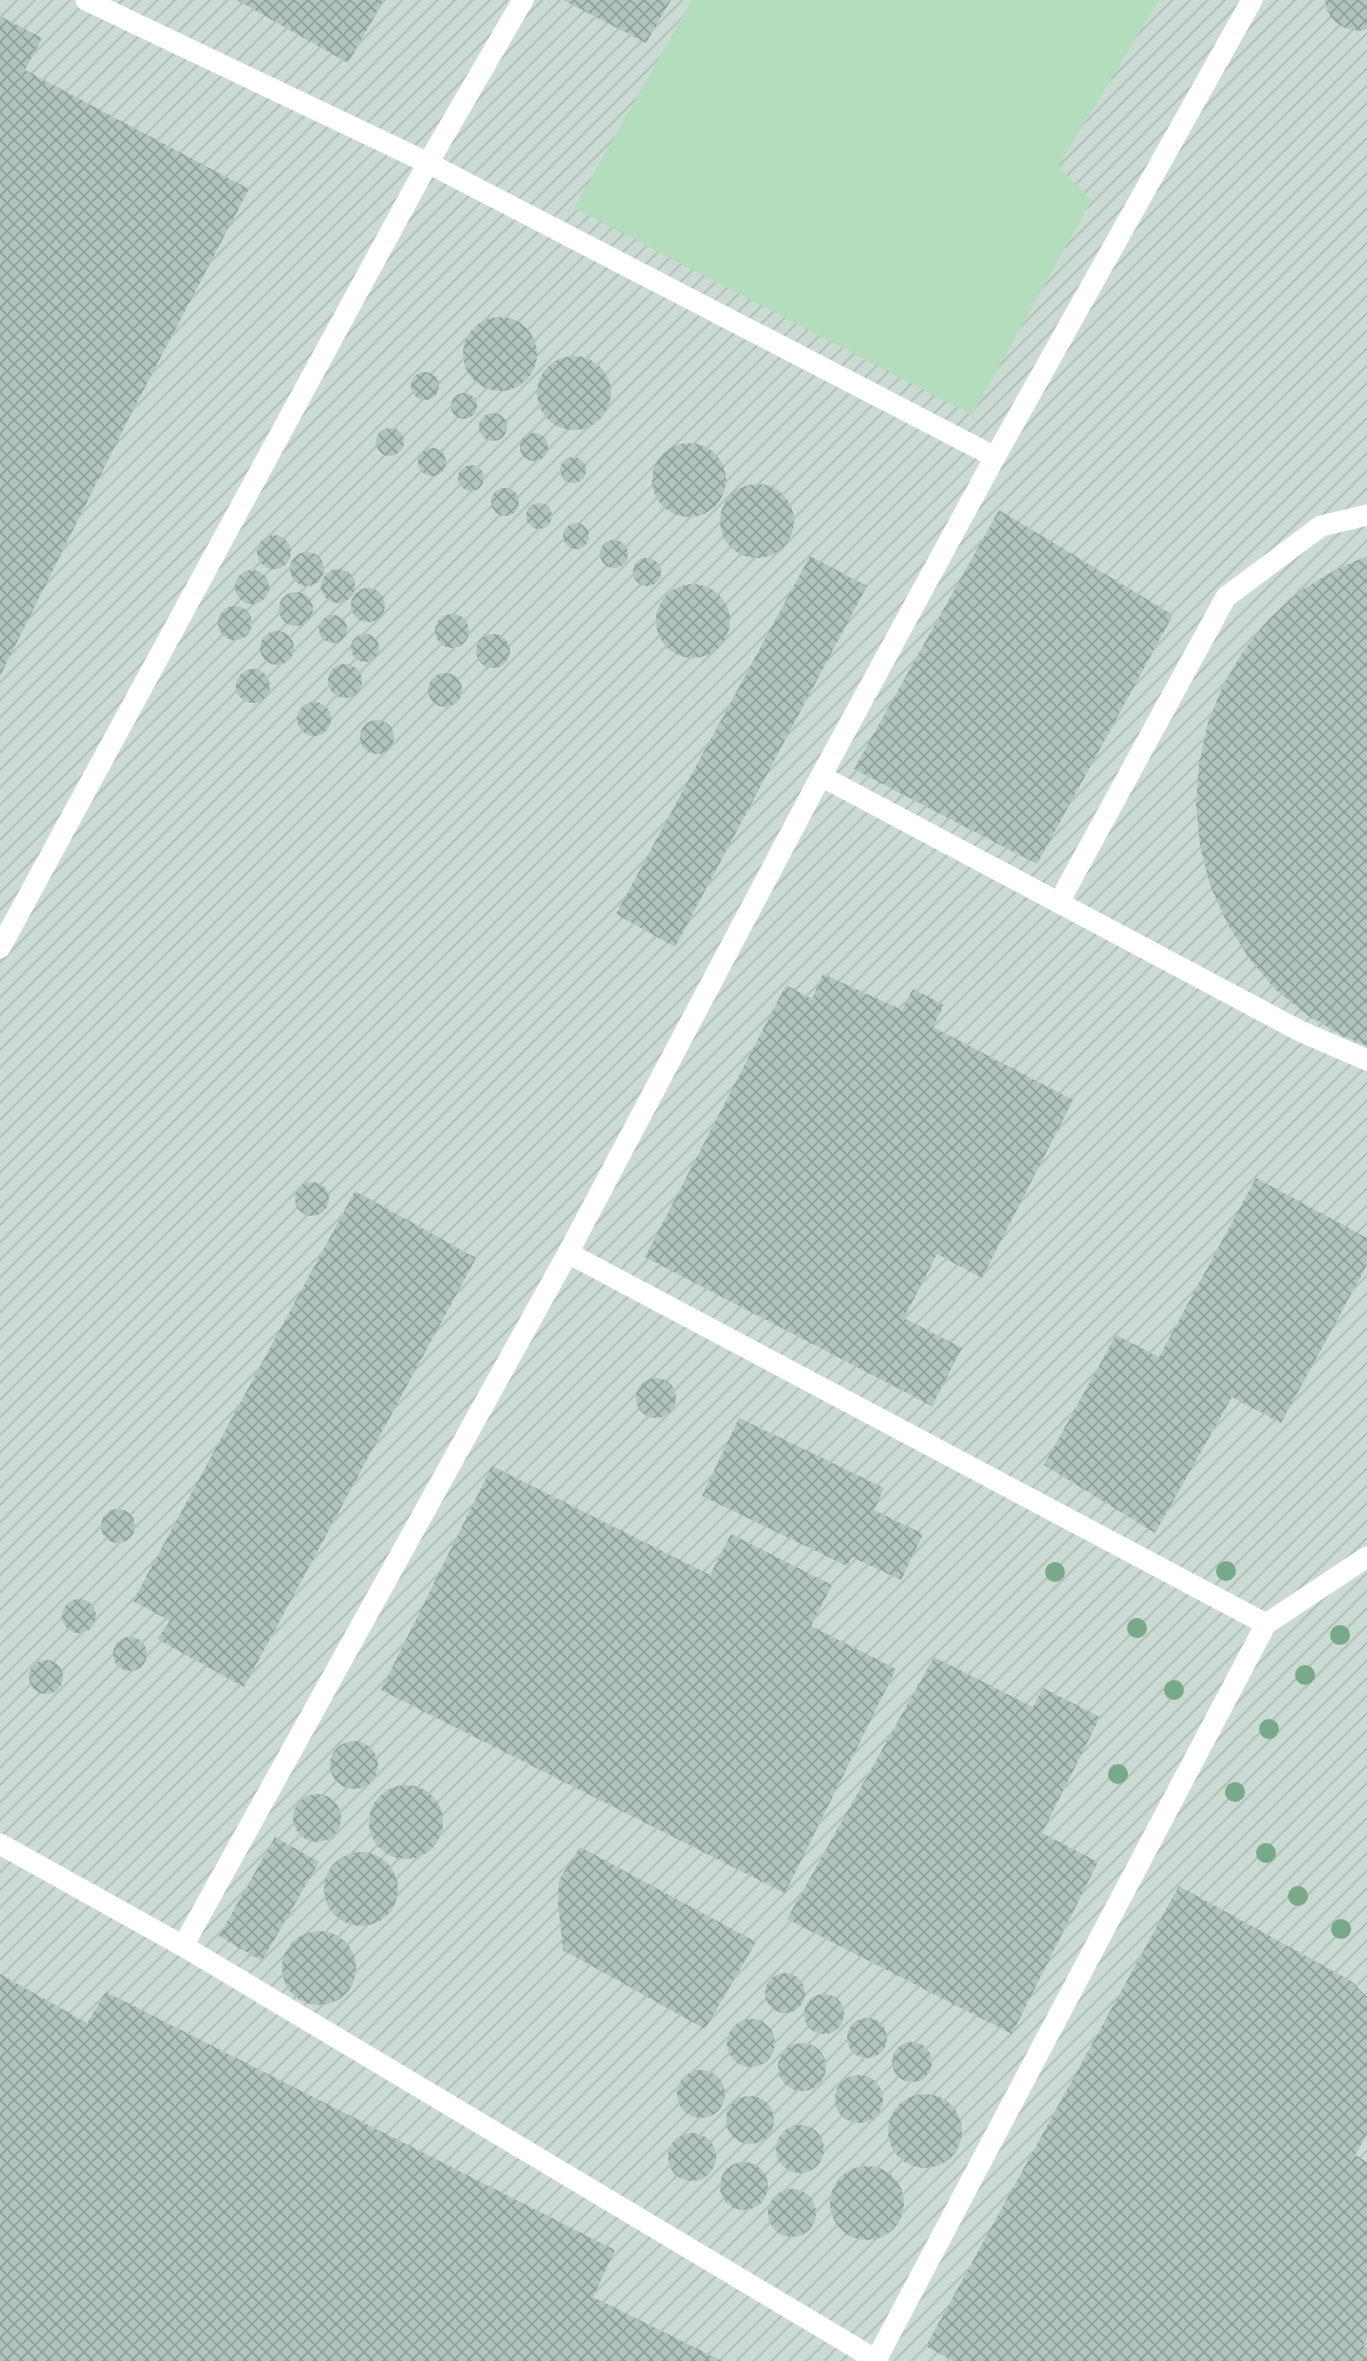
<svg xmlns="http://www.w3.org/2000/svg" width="1367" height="2361" viewBox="0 0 1367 2361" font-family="Arial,sans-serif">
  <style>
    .industrial { fill: url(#industrial-furrows) }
    .grass { fill: #b4ddbe }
    .building { fill: url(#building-cross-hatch) }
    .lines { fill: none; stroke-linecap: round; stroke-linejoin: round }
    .service { stroke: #fff; stroke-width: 21 }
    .tree { fill: #78a98a }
  </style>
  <defs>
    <pattern id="industrial-furrows" width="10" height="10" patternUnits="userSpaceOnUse" patternTransform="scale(1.75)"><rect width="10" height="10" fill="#cbdad3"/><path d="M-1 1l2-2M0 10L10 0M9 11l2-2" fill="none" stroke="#aebcb6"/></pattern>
    <pattern id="building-cross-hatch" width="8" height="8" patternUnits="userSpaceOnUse" patternTransform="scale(1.75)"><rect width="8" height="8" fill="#b2c5bd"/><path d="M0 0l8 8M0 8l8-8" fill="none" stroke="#90a19a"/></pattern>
  </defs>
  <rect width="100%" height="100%" fill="#ddeae4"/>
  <path class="industrial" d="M0 0H1367V2361H0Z"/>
  <path class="grass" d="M692 0H1159L1058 167 1092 200 972 415 574 208Z"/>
  <path class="building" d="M237 0H384L348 63Z
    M563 0H671L646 43Z
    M1325 0H1367V29L1359 31 1345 28 1334 21 1327 10Z
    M0 16 42 38 25 70 249 189 132 412 0 676Z
    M463 354a37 37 0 1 1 74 0a37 37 0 1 1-74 0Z
    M537 393a37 37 0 1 1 74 0a37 37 0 1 1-74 0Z
    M411 386a14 14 0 1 1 28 0a14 14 0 1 1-28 0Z
    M451 406a13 13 0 1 1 26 0a13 13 0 1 1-26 0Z
    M479 427a14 14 0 1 1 28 0a14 14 0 1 1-28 0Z
    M376 442a14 14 0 1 1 28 0a14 14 0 1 1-28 0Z
    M520 447a14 14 0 1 1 28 0a14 14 0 1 1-28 0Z
    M652 480a37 37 0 1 1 74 0a37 37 0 1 1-74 0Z
    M418 462a14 14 0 1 1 28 0a14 14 0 1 1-28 0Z
    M560 470a13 13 0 1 1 26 0a13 13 0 1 1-26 0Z
    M458 478a13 13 0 1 1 26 0a13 13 0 1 1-26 0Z
    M720 521a37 37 0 1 1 74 0a37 37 0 1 1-74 0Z
    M491 502a14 14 0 1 1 28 0a14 14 0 1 1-28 0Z
    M526 516a13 13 0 1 1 26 0a13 13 0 1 1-26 0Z
    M999 510 1173 615 1037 864 854 769Z
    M563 536a13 13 0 1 1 26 0a13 13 0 1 1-26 0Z
    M257 552a17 17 0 1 1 34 0a17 17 0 1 1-34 0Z
    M600 554a14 14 0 1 1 28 0a14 14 0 1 1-28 0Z
    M290 569a17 17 0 1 1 34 0a17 17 0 1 1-34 0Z
    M810 556 867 586 675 947 616 914Z
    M1367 556V1046L1343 1036 1307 1015 1275 989 1249 958 1227 923 1210 885 1200 845 1196 804 1199 764 1208 723 1223 685 1244 650 1270 618 1300 591 1335 570Z
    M633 572a14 14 0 1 1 28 0a14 14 0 1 1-28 0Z
    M321 586a17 17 0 1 1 34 0a17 17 0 1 1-34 0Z
    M235 587a17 17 0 1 1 34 0a17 17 0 1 1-34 0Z
    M656 621a37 37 0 1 1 74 0a37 37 0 1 1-74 0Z
    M351 605a17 17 0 1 1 34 0a17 17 0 1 1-34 0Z
    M279 609a17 17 0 1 1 34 0a17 17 0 1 1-34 0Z
    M218 623a17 17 0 1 1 34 0a17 17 0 1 1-34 0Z
    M435 631a17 17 0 1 1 34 0a17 17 0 1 1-34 0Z
    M319 629a14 14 0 1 1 28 0a14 14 0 1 1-28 0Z
    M260 648a17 17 0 1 1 34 0a17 17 0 1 1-34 0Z
    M476 651a17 17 0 1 1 34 0a17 17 0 1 1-34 0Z
    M351 648a14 14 0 1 1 28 0a14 14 0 1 1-28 0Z
    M328 681a17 17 0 1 1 34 0a17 17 0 1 1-34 0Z
    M236 686a17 17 0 1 1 34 0a17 17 0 1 1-34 0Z
    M428 690a17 17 0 1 1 34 0a17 17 0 1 1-34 0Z
    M297 719a17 17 0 1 1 34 0a17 17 0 1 1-34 0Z
    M360 737a17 17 0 1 1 34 0a17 17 0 1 1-34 0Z
    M823 974 902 1010 913 989 944 1005 933 1027 1073 1100 982 1278 937 1254 904 1318 962 1348 932 1406 645 1257 786 985 812 999Z
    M1256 1178 1367 1238V1265L1281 1423 1232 1397 1155 1533 1044 1465 1116 1335 1159 1357Z
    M295 1199a17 17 0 1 1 34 0a17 17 0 1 1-34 0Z
    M355 1191 476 1258 244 1687 157 1639 170 1621 133 1601Z
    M636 1398a20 20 0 1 1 40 0a20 20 0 1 1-40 0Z
    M739 1418 884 1488 874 1510 923 1534 901 1580 852 1557 847 1566 702 1496Z
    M492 1466 710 1575 731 1534 832 1585 811 1626 896 1669 785 1893 381 1690Z
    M101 1526a17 17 0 1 1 34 0a17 17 0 1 1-34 0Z
    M62 1616a17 17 0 1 1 34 0a17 17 0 1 1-34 0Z
    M113 1654a17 17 0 1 1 34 0a17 17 0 1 1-34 0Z
    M934 1657 1033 1707 1043 1688 1100 1717 1042 1833 1098 1862 1012 2034 787 1919Z
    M29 1677a17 17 0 1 1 34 0a17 17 0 1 1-34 0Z
    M330 1765a24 24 0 1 1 48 0a24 24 0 1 1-48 0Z
    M369 1822a37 37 0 1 1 74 0a37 37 0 1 1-74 0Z
    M293 1818a24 24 0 1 1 48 0a24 24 0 1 1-48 0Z
    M275 1837 319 1862 262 1961 219 1936Z
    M580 1847 756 1942 705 2029 563 1950 558 1903 559 1880Z
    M324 1889a37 37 0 1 1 74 0a37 37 0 1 1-74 0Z
    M1179 1886 1351 1981 1367 1997V2134L1355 2155 1367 2162V2338L1363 2346 1367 2348V2361H953L926 2346Z
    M282 1968a37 37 0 1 1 74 0a37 37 0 1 1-74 0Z
    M765 1993a20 20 0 1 1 40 0a20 20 0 1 1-40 0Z
    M0 1974 87 2023 106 1992 615 2250 593 2297 722 2361H0Z
    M804 2014a20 20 0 1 1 40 0a20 20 0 1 1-40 0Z
    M847 2038a20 20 0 1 1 40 0a20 20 0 1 1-40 0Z
    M727 2043a24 24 0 1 1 48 0a24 24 0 1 1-48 0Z
    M892 2062a20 20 0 1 1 40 0a20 20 0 1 1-40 0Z
    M778 2067a24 24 0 1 1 48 0a24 24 0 1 1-48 0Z
    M677 2094a24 24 0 1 1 48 0a24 24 0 1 1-48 0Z
    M835 2099a24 24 0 1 1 48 0a24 24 0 1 1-48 0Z
    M888 2131a37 37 0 1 1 74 0a37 37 0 1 1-74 0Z
    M726 2120a24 24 0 1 1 48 0a24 24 0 1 1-48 0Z
    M776 2149a24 24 0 1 1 48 0a24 24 0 1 1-48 0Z
    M668 2157a24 24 0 1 1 48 0a24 24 0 1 1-48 0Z
    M720 2186a24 24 0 1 1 48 0a24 24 0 1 1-48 0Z
    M830 2203a37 37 0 1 1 74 0a37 37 0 1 1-74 0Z
    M768 2213a24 24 0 1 1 48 0a24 24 0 1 1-48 0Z"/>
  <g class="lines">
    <path class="service" d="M86 0 428 163 995 457
      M821 776 1300 1031 1367 1060
      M1059 902 1226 597 1321 526 1367 515
      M0 948 428 163 523 0
      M568 1253 1266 1624 876 2360
      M1266 1624 1367 1557
      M0 1844 183 1946 878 2361
      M183 1946 568 1253 821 776 995 457 1252 0"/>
  </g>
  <g class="tree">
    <circle cx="1226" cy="1571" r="10"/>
    <circle cx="1055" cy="1572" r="10"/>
    <circle cx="1137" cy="1628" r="10"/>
    <circle cx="1340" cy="1635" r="10"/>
    <circle cx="1305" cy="1675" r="10"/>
    <circle cx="1174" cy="1690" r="10"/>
    <circle cx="1269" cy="1729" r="10"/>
    <circle cx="1118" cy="1774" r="10"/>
    <circle cx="1235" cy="1792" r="10"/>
    <circle cx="1266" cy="1853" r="10"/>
    <circle cx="1298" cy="1896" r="10"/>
    <circle cx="1341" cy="1929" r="10"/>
  </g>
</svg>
